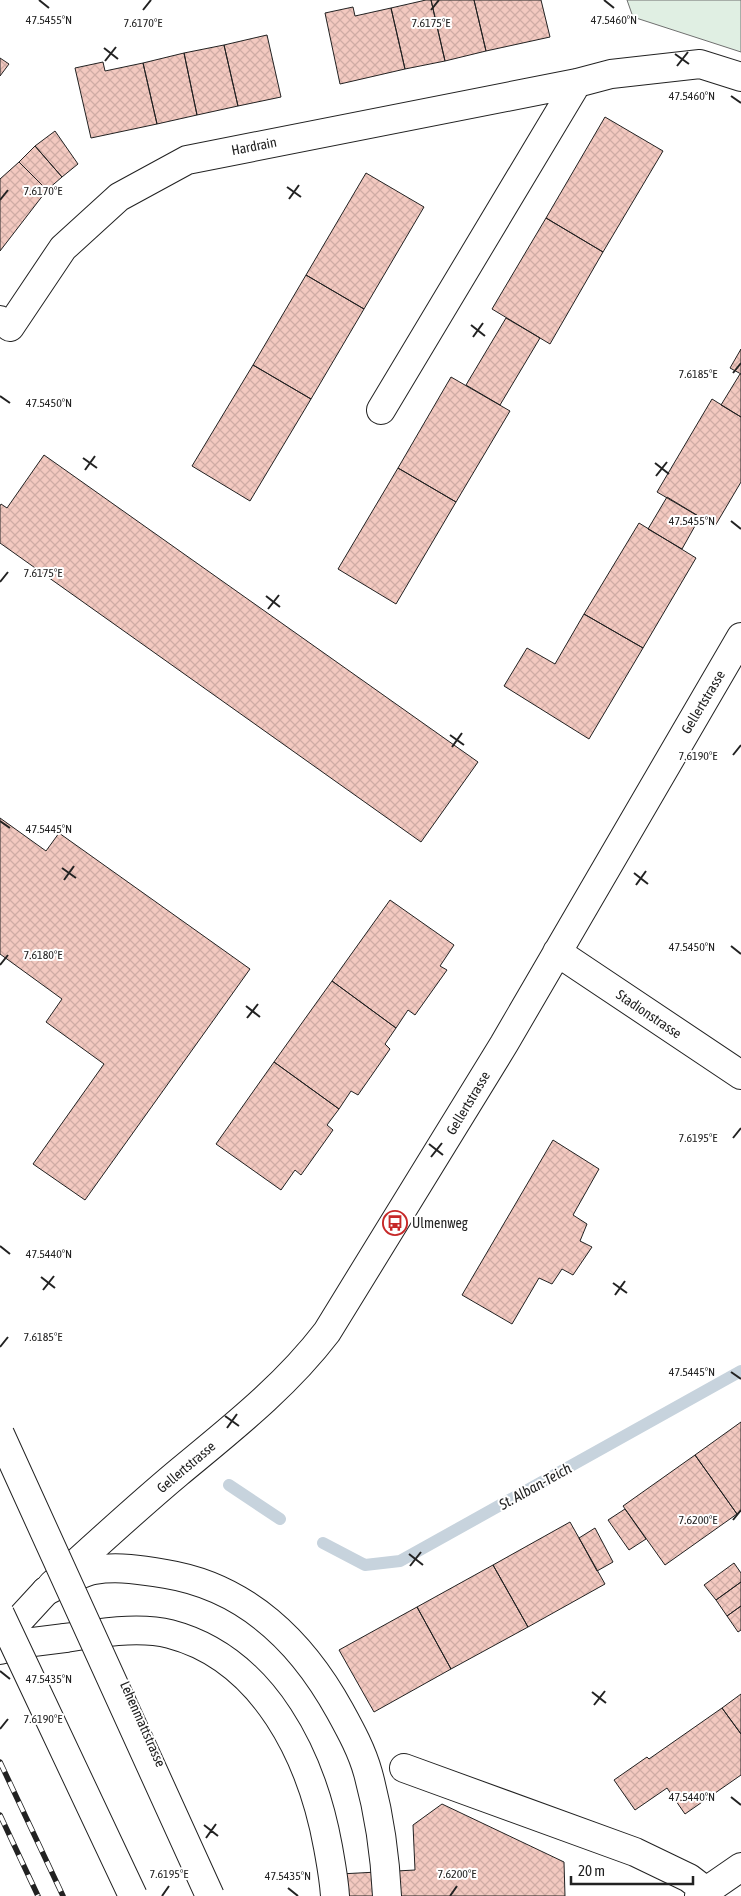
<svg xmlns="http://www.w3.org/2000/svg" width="741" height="1896" viewBox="0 0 741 1896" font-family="'Asap Condensed',sans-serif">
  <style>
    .park { fill: #e0efe3; stroke: #6f6f6f }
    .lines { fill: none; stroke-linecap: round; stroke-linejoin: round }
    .stream { stroke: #c7d3dd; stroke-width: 12 }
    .building { fill: url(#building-cross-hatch); stroke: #222 }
    .minor-casing { stroke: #222; stroke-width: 30 }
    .major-casing { stroke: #222; stroke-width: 30 }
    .highway-casing { stroke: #222; stroke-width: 30 }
    .minor { stroke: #fff; stroke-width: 28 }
    .major { stroke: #fff; stroke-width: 28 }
    .highway { stroke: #fff; stroke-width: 28 }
    .rail-casing { stroke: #222; stroke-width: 5.5 }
    .rail { stroke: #fff; stroke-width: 4; stroke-dasharray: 11; stroke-linecap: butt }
    .highway-bridge-casing { stroke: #222; stroke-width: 30; stroke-linecap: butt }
    .highway-bridge { stroke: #fff; stroke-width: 28 }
    .ticks { fill: none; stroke: #222; stroke-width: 2 }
    .labels { text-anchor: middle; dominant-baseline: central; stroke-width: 4; stroke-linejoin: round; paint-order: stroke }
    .street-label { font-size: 14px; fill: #222; stroke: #fff }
    .poi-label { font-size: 14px; fill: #222; stroke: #fff; text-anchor: start }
    .water-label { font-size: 15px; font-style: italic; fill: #222; stroke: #fff }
    .ticks-label { font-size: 12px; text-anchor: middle; fill: #222; stroke: #fff; stroke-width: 4; stroke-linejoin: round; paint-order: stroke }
  </style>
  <defs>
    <pattern id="building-cross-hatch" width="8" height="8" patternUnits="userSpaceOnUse" patternTransform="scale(1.25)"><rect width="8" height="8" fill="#f3c9c0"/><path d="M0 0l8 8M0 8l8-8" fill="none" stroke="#d0aca5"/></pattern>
  </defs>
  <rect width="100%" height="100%" fill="#fff"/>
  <path class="park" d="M627 0H741V52L633 17Z"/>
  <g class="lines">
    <path class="stream" d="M229 1485 280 1519
      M323 1543 365 1565 400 1561 741 1371"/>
  </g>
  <path class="building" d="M426 0H431L445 61 405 69 391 8Z
    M431 0H474L486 51 445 61Z
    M474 0H541L550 37 486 51Z
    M353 7 355 16 391 8 405 69 340 84 325 13Z
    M267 35 281 97 238 106 224 45Z
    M224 45 238 106 197 115 184 53Z
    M184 53 197 115 157 124 143 63Z
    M0 58 9 64 0 76Z
    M103 62 105 71 143 63 157 124 91 138 75 68Z
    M605 117 663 151 603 252 546 218Z
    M55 131 78 164 62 177 35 146Z
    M35 146 62 177 47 190 19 162Z
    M19 162 47 190 0 251V179Z
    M366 173 424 207 364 309 306 275Z
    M546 218 603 252 550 344 492 309Z
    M306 275 364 309 311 399 253 365Z
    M506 318 540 338 500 405 466 385Z
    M741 349V374L730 368Z
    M253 365 311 399 250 501 192 466Z
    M740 374H741V417L721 405Z
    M451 377 510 411 456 502 398 468Z
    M712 399 741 417V482L715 526 657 492Z
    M44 455 478 762 421 842 0 543V506L1 504 7 508Z
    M398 468 456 502 396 604 338 569Z
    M667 497 700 517 682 549 648 529Z
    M639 523 696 558 643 648 584 614Z
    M584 614 643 648 589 739 504 686 527 648 555 664Z
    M0 818 46 851 59 833 250 969 85 1200 33 1164 104 1064 46 1022 62 999 0 954Z
    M390 900 454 945 440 966 447 970 415 1015 408 1010 396 1028 332 981Z
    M332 981 396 1028 385 1044 390 1049 358 1095 351 1091 339 1109 274 1062Z
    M274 1062 339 1109 327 1125 333 1130 301 1175 295 1170 281 1190 216 1144Z
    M553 1140 599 1169 573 1215 587 1224 580 1241 592 1247 573 1275 562 1269 552 1284 539 1278 512 1324 462 1295Z
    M741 1422V1511L737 1514 695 1455Z
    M695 1455 737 1514 665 1565 623 1506Z
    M625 1509 646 1539 629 1550 608 1520Z
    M570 1522 605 1584 528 1627 493 1565Z
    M595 1528 613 1562 597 1571 579 1538Z
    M734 1563 741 1573V1582L716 1600 704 1585Z
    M493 1565 528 1627 451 1669 417 1607Z
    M741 1582V1606L727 1616 716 1600Z
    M741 1606V1630L738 1632 727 1616Z
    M417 1607 451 1669 374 1712 339 1650Z
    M741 1694V1734L722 1708Z
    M722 1708 741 1734V1775L685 1814 667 1788 635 1810 614 1780 647 1757 649 1759Z
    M442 1804 564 1862 565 1896H322L321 1875 415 1870 413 1825Z"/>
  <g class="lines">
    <defs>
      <path id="minor" d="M0 320 10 327 63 248 119 197 187 160 577 83 611 74 700 64 741 77
        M381 410 577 83
        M557 952 741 1075
        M52 1585C94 1547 135 1509 178 1473 231 1429 285 1387 327 1332L504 1044 741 637
        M404 1768 635 1852 689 1878 706 1891
        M699 1896 741 1867"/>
      <path id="major" d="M0 1641 46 1591
        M0 1650 33 1642 65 1638"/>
      <path id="highway" d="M46 1591C61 1584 78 1573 94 1570 118 1566 142 1570 166 1574 246 1587 302 1642 340 1711 351 1731 362 1751 368 1773 379 1813 385 1854 387 1896
        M65 1638C96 1633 139 1626 170 1634 265 1659 312 1759 328 1847 331 1864 334 1879 335 1896"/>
    </defs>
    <use href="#minor" class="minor-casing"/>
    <use href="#major" class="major-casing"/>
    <use href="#highway" class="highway-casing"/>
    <use href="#minor" class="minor"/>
    <use href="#major" class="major"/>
    <use href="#highway" class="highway"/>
    <defs>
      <path id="rail" d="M0 1762 63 1896
        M0 1815 38 1896"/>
    </defs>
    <use href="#rail" class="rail-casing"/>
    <use href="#rail" class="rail"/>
    <defs>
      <path id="highway-bridge" d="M0 1434 210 1896
        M0 1614 133 1896"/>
    </defs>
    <use href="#highway-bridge" class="highway-bridge-casing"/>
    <use href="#highway-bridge" class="highway-bridge"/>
  </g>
  <path class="ticks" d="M39 0 49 8M604 0 614 8M143 10 151 0M431 10 439 0M104 48 118 59M675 54 689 64M105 61 116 47M677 66 688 52M731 96 741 103M287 187 301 197M289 199 299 185M0 200 8 190M471 325 485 336M473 337 483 323M733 373 741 363M0 396 10 403M83 458 97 468M655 463 669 474M85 470 95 456M656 476 667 462M731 521 741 529M0 582 8 572M266 596 280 607M268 609 279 595M450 735 464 745M452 747 462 733M733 755 741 745M0 821 10 828M62 868 76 878M634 873 648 884M64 880 74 866M636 885 646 871M731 946 741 954M0 965 8 955M246 1006 260 1017M247 1018 258 1004M733 1138 741 1128M429 1144 443 1155M431 1157 442 1143M0 1246 10 1254M41 1277 55 1288M613 1283 627 1293M43 1290 54 1276M615 1295 625 1281M0 1347 8 1337M731 1372 741 1379M225 1416 239 1426M227 1428 237 1414M733 1520 741 1510M409 1554 423 1565M410 1566 421 1552M0 1671 10 1679M592 1692 606 1703M594 1705 605 1691M0 1729 8 1719M731 1797 741 1805M204 1825 218 1836M206 1838 216 1824M288 1888 298 1896M162 1896 169 1886M450 1896 457 1886"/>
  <defs>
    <symbol id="bus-ring" viewBox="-11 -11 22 22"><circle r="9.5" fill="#fff" stroke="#c62828" stroke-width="1.5"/><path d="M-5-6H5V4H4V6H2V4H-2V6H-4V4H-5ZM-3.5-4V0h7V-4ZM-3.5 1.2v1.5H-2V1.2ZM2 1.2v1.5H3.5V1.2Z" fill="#c62828"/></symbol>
  </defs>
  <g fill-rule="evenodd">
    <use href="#bus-ring" x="381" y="1209" width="28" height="28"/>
  </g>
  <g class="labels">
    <g class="street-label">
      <text transform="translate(254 146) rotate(-11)">Hardrain</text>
      <text transform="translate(703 702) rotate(-59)">Gellertstrasse</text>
      <text transform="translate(649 1014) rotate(34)">Stadionstrasse</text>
      <text transform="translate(468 1103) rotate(-59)">Gellertstrasse</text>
      <text transform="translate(186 1467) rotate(-40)">Gellertstrasse</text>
      <text transform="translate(143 1724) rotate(66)">Lehenmattstrasse</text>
    </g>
    <g class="poi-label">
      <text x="412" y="1223">Ulmenweg</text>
    </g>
    <g class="water-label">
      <text transform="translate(535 1486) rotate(-29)">St. Alban-Teich</text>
    </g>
  </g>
  <g class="ticks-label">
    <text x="49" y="24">47.5455°N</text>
    <text x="614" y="24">47.5460°N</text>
    <text x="143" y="27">7.6170°E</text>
    <text x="431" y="27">7.6175°E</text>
    <text x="692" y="100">47.5460°N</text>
    <text x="43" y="195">7.6170°E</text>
    <text x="698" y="378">7.6185°E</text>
    <text x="49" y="407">47.5450°N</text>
    <text x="692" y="525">47.5455°N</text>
    <text x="43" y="577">7.6175°E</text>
    <text x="698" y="760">7.6190°E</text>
    <text x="49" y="833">47.5445°N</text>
    <text x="692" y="951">47.5450°N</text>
    <text x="43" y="959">7.6180°E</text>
    <text x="698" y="1142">7.6195°E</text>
    <text x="49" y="1258">47.5440°N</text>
    <text x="43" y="1341">7.6185°E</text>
    <text x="692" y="1376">47.5445°N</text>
    <text x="698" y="1524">7.6200°E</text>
    <text x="49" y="1683">47.5435°N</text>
    <text x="43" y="1723">7.6190°E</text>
    <text x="692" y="1801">47.5440°N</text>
    <text x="169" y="1878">7.6195°E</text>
    <text x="457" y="1878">7.6200°E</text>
    <text x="288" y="1880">47.5435°N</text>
  </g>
  <path d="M571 1876v8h122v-8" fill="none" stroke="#222222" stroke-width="2.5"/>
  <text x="578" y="1876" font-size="15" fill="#222222" stroke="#ffffff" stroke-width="4" paint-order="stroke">20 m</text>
</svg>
